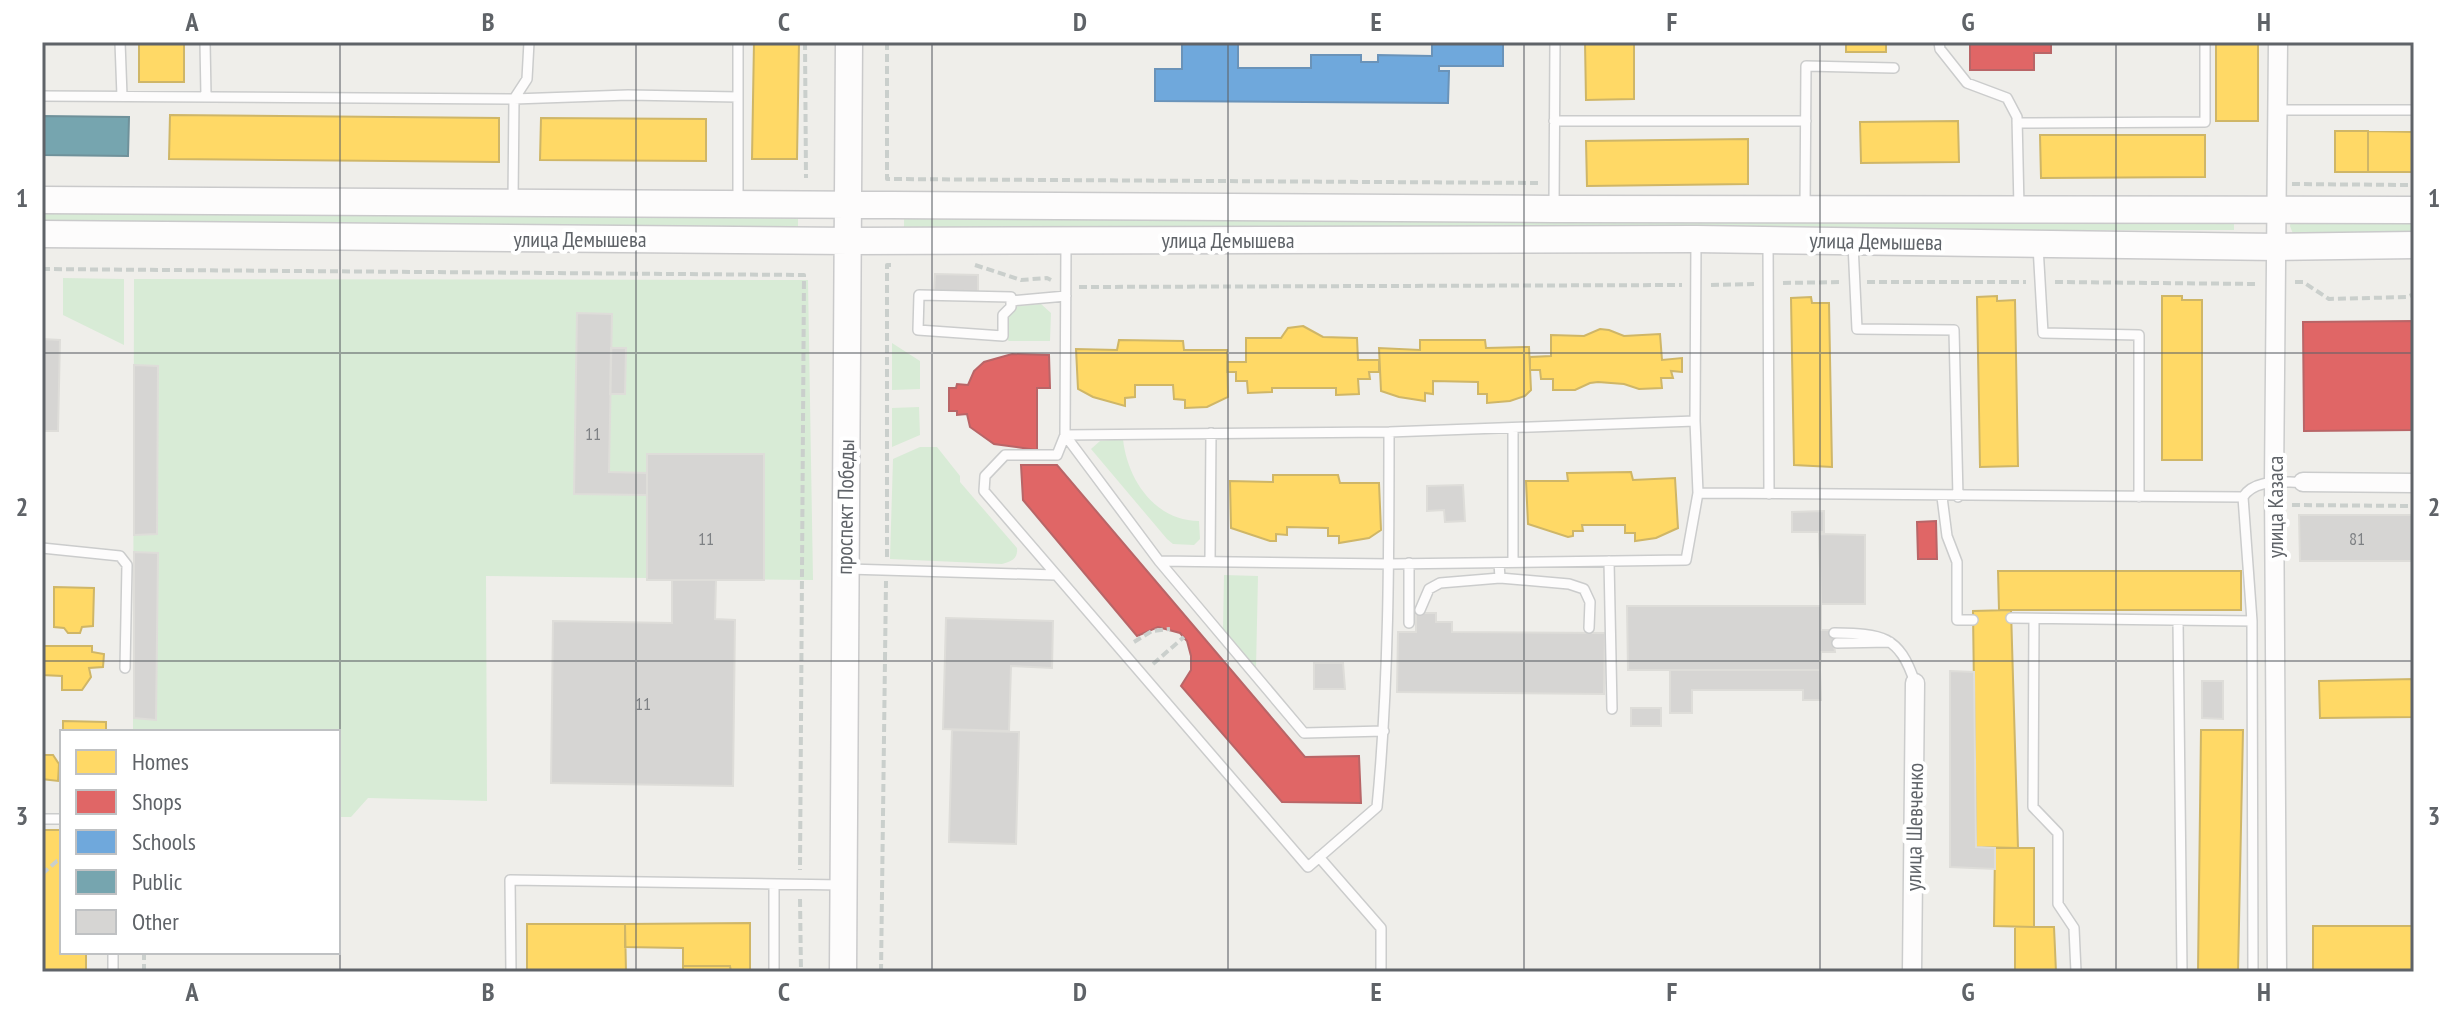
<svg xmlns="http://www.w3.org/2000/svg" width="2456" height="1014" viewBox="0 0 2456 1014" font-family="'PT Sans Narrow',sans-serif">
  <style>
    .green { fill: #d8ebd6 }
    .homes { fill: #ffd966; stroke: #cfb667; stroke-width: 2 }
    .shops { fill: #e06666; stroke: #b96567; stroke-width: 2 }
    .schools { fill: #6fa8dc; stroke: #6a93b9; stroke-width: 2 }
    .public { fill: #76a5af; stroke: #6f919a; stroke-width: 2 }
    .building { fill: #d6d5d3; stroke: #deddd9; stroke-width: 2 }
    .lines { fill: none; stroke-linecap: round; stroke-linejoin: round }
    .lane-casing { stroke: #cbcccc; stroke-width: 12 }
    .street-casing { stroke: #cbcccc; stroke-width: 21 }
    .secondary-casing { stroke: #cacacb; stroke-width: 29 }
    .path { stroke: #cacfcc; stroke-width: 4; stroke-dasharray: 8 4; stroke-linecap: butt }
    .lane { stroke: #fdfcfc; stroke-width: 9 }
    .street { stroke: #fdfcfc; stroke-width: 18 }
    .secondary { stroke: #fdfcfc; stroke-width: 26 }
    .grid { fill: none; stroke: #5f6368; stroke-width: 2; stroke-opacity: 0.55 }
    .labels { text-anchor: middle; dominant-baseline: central; stroke-width: 8; stroke-linejoin: round; paint-order: stroke }
    .number-label { font-size: 18px; fill: #7e8184 }
    .street-label { font-size: 22px; fill: #5f6368; stroke: #fff }
    .neatline { fill: none; stroke: #5f6368; stroke-width: 3 }
    .grid-label { font-size: 26px; text-anchor: middle; font-weight: bold; fill: #5f6368 }
  </style>
  <rect width="100%" height="100%" fill="#efeeea"/>
  <path class="green" d="M42 209 798 216V228L42 223Z
    M904 219H2234V230L904 231Z
    M2414 219V237L2299 236 2293 234 2290 226 2291 220Z
    M63 278 124 279V345L63 315Z
    M134 279 808 280 813 580 486 576 487 801 368 798 351 817H338V732H133Z
    M1041 304 1051 313 1050 341H1009L1003 336V315L1011 307Z
    M892 343 920 361V389L892 390Z
    M919 407 920 435 892 447V408Z
    M1123 439C1127 479 1155 521 1199 521L1200 539 1194 545 1173 544 1167 539 1091 449 1100 441Z
    M920 447H937L960 476V482L1017 548C1018 559 1012 561 1002 564L890 559 893 459Z
    M1224 575 1258 576 1256 669 1223 629Z"/>
  <path class="homes" d="M139 42H184V82H139Z
    M754 42H799L797 159H752Z
    M1585 42H1634V99L1586 100Z
    M1744 42H1886V52H1846V42Z
    M2216 42H2258V121H2216Z
    M170 115 499 118V162L169 159Z
    M541 118 706 119V161L540 160Z
    M1958 121 1959 162 1861 163 1860 122Z
    M2335 131H2368V172H2335Z
    M2368 131 2414 132V172H2368Z
    M2040 135H2205V177L2041 178Z
    M1748 139V184L1587 186 1586 141Z
    M1997 296V301L2015 300 2018 466 1980 467 1977 297Z
    M2162 296H2182V300H2202V460H2162Z
    M1811 297 1812 303H1829L1832 467 1794 465 1791 298Z
    M1303 326 1323 337 1357 338 1358 360H1379V372H1369L1370 379H1358L1359 394 1336 395V388H1272V392L1248 393 1247 381H1236V372H1227V362H1246V338H1281L1288 328Z
    M1600 329 1609 330 1624 336 1660 334 1662 360 1682 358V372L1671 371 1673 378H1661L1662 388 1639 389 1624 384 1598 382 1590 383 1575 390H1553V379H1541L1540 370H1530V357L1551 356V335L1584 336Z
    M1119 340 1183 341 1184 350H1227L1228 397 1207 407 1185 408V400L1174 399 1173 385H1135V397L1125 398V406L1093 397 1078 389 1076 349 1117 350Z
    M1420 340H1485L1486 348 1529 347 1531 390 1525 396 1510 401 1487 403V394H1478V382L1433 381V394L1425 393V401L1399 397 1381 391 1379 348 1420 350Z
    M1631 472 1633 480 1675 478 1678 528 1656 538 1635 541V533H1625V525H1582L1583 531H1573V536L1568 537 1528 524 1526 481H1568L1567 473Z
    M1273 475H1338L1340 483H1379L1381 530 1369 538 1339 543V536H1328V528L1287 527V535L1276 534V541H1270L1231 528 1230 481 1273 482Z
    M1998 571H2241V610H1999Z
    M54 587 94 588 93 626 82 627 80 633H68L64 628 54 627Z
    M2011 610 2018 848 1976 847 1973 611Z
    M42 646H92V652L104 654 103 667 89 668 91 677 82 690H62V676L42 675Z
    M2414 679V717L2320 718 2319 681Z
    M63 721 106 722V732H63Z
    M2201 730H2243L2238 972H2198Z
    M42 755H53L59 764 58 781 42 779Z
    M42 830H62V952H86V972H42Z
    M1995 848H2034V927L1994 926Z
    M750 923V972H731L730 966H683V948L625 947V924Z
    M527 924H625L626 972H527Z
    M2313 926H2414V972H2313Z
    M2015 927H2054L2056 972H2015Z
    M683 966H730L731 972H683Z"/>
  <path class="shops" d="M1970 42H2051V53H2034V70H1970Z
    M2414 321V430L2304 431 2303 322Z
    M1012 354 1049 355 1050 388H1037V450L994 444 970 427 967 414 957 415V411H949V388H956L957 384 968 385 974 371 984 362Z
    M1021 465H1057L1305 757 1359 756 1361 803 1282 802 1181 686 1191 670V656L1187 641 1180 633 1158 627 1137 636 1023 500Z
    M1936 521 1937 559H1918L1917 522Z"/>
  <path class="schools" d="M1182 42H1238V68H1311V55H1361V62H1378V55L1432 56V42H1503V66H1439V71H1449L1448 103 1155 101V69H1182Z"/>
  <path class="public" d="M42 116 129 117 128 156 42 155Z"/>
  <path class="building" d="M935 274 978 275V293H934Z
    M577 313 612 314 609 472 647 473V495L574 494Z
    M42 339 60 340 58 431H42Z
    M611 348H626L625 394H610Z
    M134 365 158 366 157 534 134 535Z
    M647 454H764V580H647Z
    M1463 485 1465 521 1445 522 1444 510 1427 511V486Z
    M1824 511V532H1792V512Z
    M2299 515H2414V561H2300Z
    M1819 534 1865 535V604H1821Z
    M134 552 158 553 156 720 134 718Z
    M672 580H716L715 619 735 620 733 786 551 783 553 621 672 623Z
    M1627 606H1821V630H1832L1835 652H1821L1820 670H1628Z
    M1416 613H1436V622H1452V632L1605 633 1604 694 1397 692 1398 632H1416Z
    M946 618 1053 621 1052 668 1011 666 1009 731 943 729Z
    M1314 663H1343L1345 689H1314Z
    M1670 670H1820L1821 700H1803V690H1692V713H1670Z
    M1950 671 1974 672 1976 847 1995 848V869L1950 867Z
    M2202 681H2223V719L2202 718Z
    M1631 708H1661V726H1631Z
    M952 730 1019 732 1016 844 949 842Z"/>
  <g class="lines">
    <defs>
      <path id="lane" d="M120 42 122 96
        M205 42 206 96
        M738 42V202
        M1939 42 1940 49 1967 83 2007 98 2017 117 2019 208
        M42 96 514 99 628 95 738 97
        M2277 110H2414
        M1554 121H1806
        M2017 123 2205 122V42
        M513 200 514 99 527 79 529 42
        M1554 206 1555 42
        M1805 207 1806 66 1894 68
        M1768 242 1769 494
        M1066 244 1065 435 1159 561 1304 733 1384 731
        M1853 244 1857 329 1954 330 1958 497
        M2038 246 2043 333 2139 335V497
        M919 295 1011 297V307L1003 315V336L918 330Z
        M1011 301 1066 296
        M1389 432C1389 557 1389 682 1377 807L1308 867 984 491 985 476 1005 455H1057L1065 435 1389 432 1695 421
        M1698 493 2243 497C2255 478 2282 483 2303 482
        M1942 497 1947 536 1957 562V620H1973
        M2243 497 2252 621 2253 972
        M42 548 120 556 127 565 125 668
        M1159 561 1389 564 1686 560 1698 493 1695 421 1696 240
        M1210 561 1211 433
        M1609 561 1612 709
        M1513 562V428
        M848 569 1056 575
        M1500 578 1569 584 1584 589 1590 602 1589 628
        M1420 610 1429 589 1440 583 1500 578 1499 563
        M2011 618 2252 621
        M2034 619 2033 807 2058 833V904L2074 928 2076 972
        M2178 621 2182 972
        M1409 623V563
        M1834 633C1881 634 1899 634 1915 683
        M1837 643 1890 642
        M42 819H62
        M1319 857 1381 928V972
        M774 884V972
        M113 952V972
        M511 972 510 880 842 885"/>
      <path id="street" d="M2303 482 2414 483
        M1912 972 1915 683
        M2277 972 2274 483 2278 42"/>
      <path id="secondary" d="M42 200 1554 209 2414 210
        M42 234 849 241 1696 239 2277 247 2414 245
        M843 972 849 42"/>
    </defs>
    <use href="#lane" class="lane-casing"/>
    <use href="#street" class="street-casing"/>
    <use href="#secondary" class="secondary-casing"/>
    <path class="path" d="M805 42 806 178
      M887 42V179L1541 183
      M2292 184 2408 185
      M975 265 1021 280 1047 278 1051 280
      M42 269 804 275 800 870
      M1867 282H2026
      M2055 282 2258 284
      M2295 282H2303L2329 299 2407 297 2414 294
      M1783 283 1842 282
      M1711 285 1754 284
      M1079 287 1682 285
      M2292 505 2414 506
      M887 557V265H891
      M1134 642 1152 631 1170 629
      M1153 664 1184 637
      M42 874 57 861H62
      M800 899 801 972
      M144 972V952
      M881 972 886 581"/>
    <use href="#lane" class="lane"/>
    <use href="#street" class="street"/>
    <use href="#secondary" class="secondary"/>
  </g>
  <path class="grid" d="M340 42V972M636 42V972M932 42V972M1228 42V972M1524 42V972M1820 42V972M2116 42V972M42 353H2414M42 661H2414"/>
  <g class="labels">
    <g class="number-label">
      <text x="593" y="433">11</text>
      <text x="706" y="538">11</text>
      <text x="2357" y="538">81</text>
      <text x="643" y="703">11</text>
    </g>
    <g class="street-label">
      <text x="580" y="239">улица Демышева</text>
      <text x="1228" y="240">улица Демышева</text>
      <text transform="translate(1876 241) rotate(1)">улица Демышева</text>
      <text transform="translate(845 507) rotate(-89)">проспект Победы</text>
      <text transform="translate(2275 507) rotate(-90)">улица Казаса</text>
      <text transform="translate(1914 827) rotate(-89)">улица Шевченко</text>
    </g>
  </g>
  <rect width="2456" height="1014" fill="none" stroke="#ffffff" stroke-width="88"/>
  <rect x="60" y="730" width="280" height="224" fill="#ffffff" stroke="#bfc1c3" stroke-width="2"/>
  <rect x="76" y="750" width="40" height="24" fill="#ffd966" stroke="#bfc1c3" stroke-width="2"/>
  <text x="132" y="770" font-size="24" fill="#5f6368">Homes</text>
  <rect x="76" y="790" width="40" height="24" fill="#e06666" stroke="#bfc1c3" stroke-width="2"/>
  <text x="132" y="810" font-size="24" fill="#5f6368">Shops</text>
  <rect x="76" y="830" width="40" height="24" fill="#6fa8dc" stroke="#bfc1c3" stroke-width="2"/>
  <text x="132" y="850" font-size="24" fill="#5f6368">Schools</text>
  <rect x="76" y="870" width="40" height="24" fill="#76a5af" stroke="#bfc1c3" stroke-width="2"/>
  <text x="132" y="890" font-size="24" fill="#5f6368">Public</text>
  <rect x="76" y="910" width="40" height="24" fill="#d6d5d3" stroke="#bfc1c3" stroke-width="2"/>
  <text x="132" y="930" font-size="24" fill="#5f6368">Other</text>
  <rect x="44" y="44" width="2368" height="926" class="neatline"/>
  <g class="grid-label">
    <text x="192" y="31">A</text>
    <text x="488" y="31">B</text>
    <text x="784" y="31">C</text>
    <text x="1080" y="31">D</text>
    <text x="1376" y="31">E</text>
    <text x="1672" y="31">F</text>
    <text x="1968" y="31">G</text>
    <text x="2264" y="31">H</text>
    <text x="22" y="207">1</text>
    <text x="2434" y="207">1</text>
    <text x="22" y="516">2</text>
    <text x="2434" y="516">2</text>
    <text x="22" y="825">3</text>
    <text x="2434" y="825">3</text>
    <text x="192" y="1001">A</text>
    <text x="488" y="1001">B</text>
    <text x="784" y="1001">C</text>
    <text x="1080" y="1001">D</text>
    <text x="1376" y="1001">E</text>
    <text x="1672" y="1001">F</text>
    <text x="1968" y="1001">G</text>
    <text x="2264" y="1001">H</text>
  </g>
</svg>
